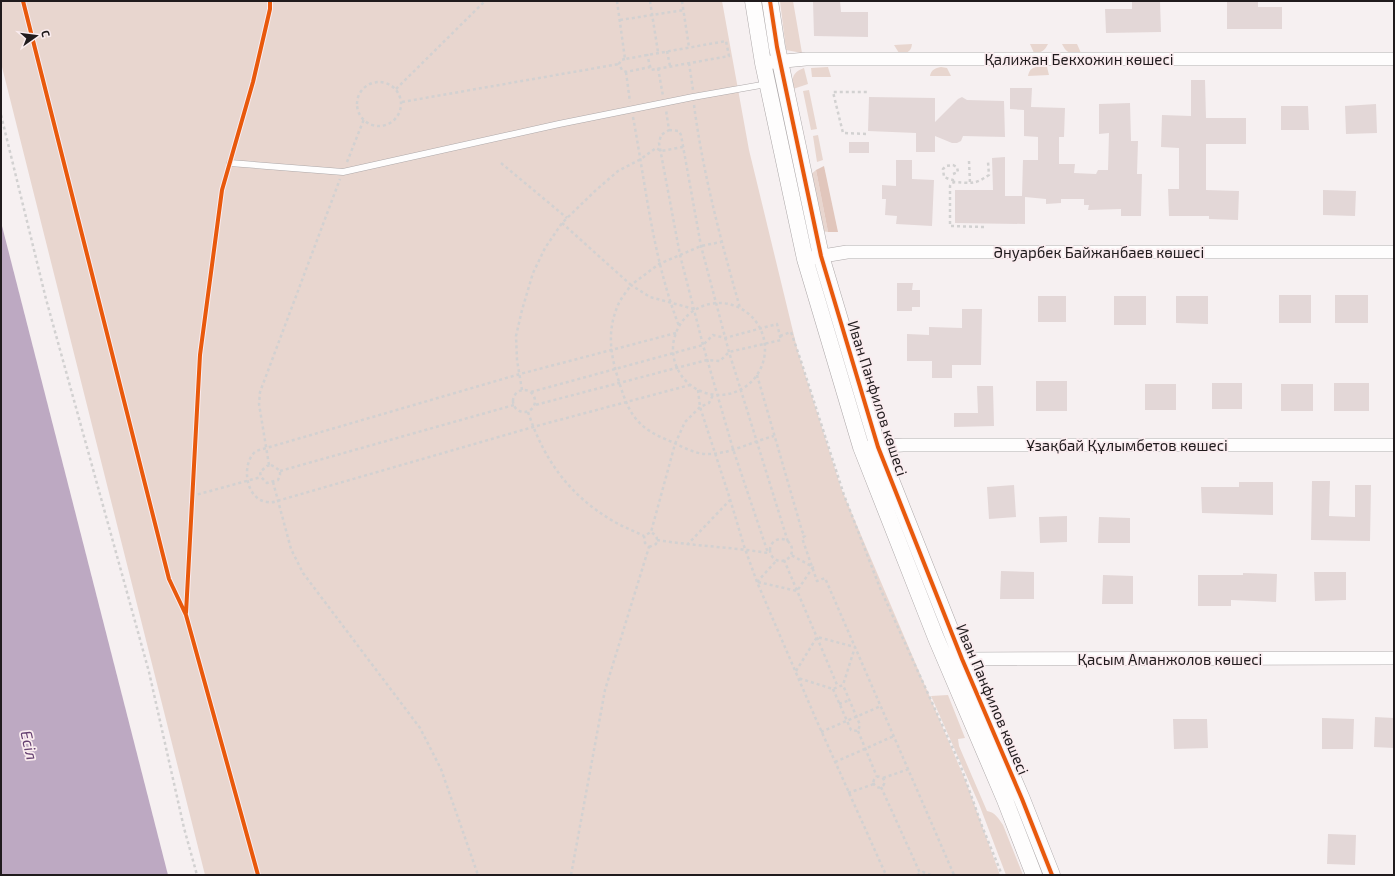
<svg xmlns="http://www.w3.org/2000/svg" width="1395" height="876" viewBox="0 0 1395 876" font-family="'Exo 2',sans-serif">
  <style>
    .green { fill: #e8d6cf }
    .forest { fill: #e1c6bc }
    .water { fill: #bda9c2 }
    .building { fill: #e3d7d7 }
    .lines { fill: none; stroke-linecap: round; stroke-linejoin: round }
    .service-casing { stroke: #ada8a9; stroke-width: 7 }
    .minor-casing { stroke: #ada8a9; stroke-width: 14 }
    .tertiary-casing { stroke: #ada8a9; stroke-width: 17 }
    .path { stroke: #d2d1d1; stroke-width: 2.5; stroke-dasharray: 3 3; stroke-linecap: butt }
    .service { stroke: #fefdfd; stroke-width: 6 }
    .minor { stroke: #fefdfd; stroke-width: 13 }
    .tertiary { stroke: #fefdfd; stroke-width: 16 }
    .cycleway-casing { stroke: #faecef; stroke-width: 6 }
    .cycleway { stroke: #e8590c; stroke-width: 4 }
    .labels { text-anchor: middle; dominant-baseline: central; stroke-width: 3.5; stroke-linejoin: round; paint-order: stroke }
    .street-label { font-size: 15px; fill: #201b1d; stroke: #faecef }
    .water-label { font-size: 16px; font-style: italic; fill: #664171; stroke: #faecef }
  </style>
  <rect width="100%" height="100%" fill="#f6f0f1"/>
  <path class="green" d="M1 1H722L749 150 798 352 841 488 966 782 1000 875H205L1 63Z
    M780 1H793L802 53 786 50Z
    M912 44C911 53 906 53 899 53L894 45Z
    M1030 44H1048C1045 50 1042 53 1034 53Z
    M1062 44H1077L1081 53C1070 53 1067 54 1062 44Z
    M828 67 831 77H812L811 68Z
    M941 67 947 68 951 76H930C931 70 935 68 941 67Z
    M1036 67H1047L1049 75 1028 76C1029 71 1031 68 1036 67Z
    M804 68 808 84 793 89C791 78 793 72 804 68Z
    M809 90 817 129 811 130 803 91Z
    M818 135 823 160 817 162 813 136Z
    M816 170 828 232 822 231 810 175Z
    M948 695 965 738 958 739 959 746 987 811C995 812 999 819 1003 825L1023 875H1006L979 804 931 696Z"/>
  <path class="forest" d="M824 166 838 232H828L816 170Z"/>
  <path class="water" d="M1 222 168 875H1Z"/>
  <path class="building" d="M813 1H840L841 12H868V37L814 36Z
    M1132 1H1160L1161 32 1106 33 1105 9H1132Z
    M1227 1H1258V7H1282V29H1227Z
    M1191 80H1205L1206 118H1246V144H1206V190L1239 191 1238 220 1209 219V216H1169L1168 189H1179V148L1161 147 1162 115 1191 116Z
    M1010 88H1032L1031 107 1065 108 1064 137H1059V164H1075L1074 173 1096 174 1098 170H1108L1109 133 1099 134V104L1130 103 1131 141H1138L1137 174H1142L1141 216H1121V209L1088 210 1089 205H1084V199H1061V203L1046 204V199L1025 197V224L955 223V190H993L992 158 1005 157V196H1022L1023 160H1038V137L1024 136V110L1010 109Z
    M869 97 935 98V122L958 99 962 97 967 100 1004 101 1005 137 963 136 961 141 957 143H952L935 136V152H916V133L868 131Z
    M1376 104 1377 133 1346 134 1345 106Z
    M1281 106H1308L1309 130H1281Z
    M849 142H869V153H849Z
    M896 160H912V179L934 180 932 226 896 224 897 216 885 215 886 199H882V185L896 186Z
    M1323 190 1356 191 1355 216 1323 215Z
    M897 283H913L912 290H920V307H912V311H897Z
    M1279 295H1311V323H1279Z
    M1335 295H1368V323H1335Z
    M1038 296H1066V322H1038Z
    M1114 296H1146V325H1114Z
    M1176 296H1208V324L1176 323Z
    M962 309H982L981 365H952V378H932V361H907V334L929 335V327L962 328Z
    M1036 381H1067V411H1036Z
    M1212 383H1242V409H1212Z
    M1334 383H1369V411H1334Z
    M1145 384H1176V410H1145Z
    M1281 384H1313V411H1281Z
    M977 386H993L994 426 954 427V413H978Z
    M1312 481H1330L1329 516 1355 517V485H1371L1370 541 1311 540Z
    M1239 482H1273V515L1202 513 1201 487H1239Z
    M1014 485 1016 517 989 519 987 487Z
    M1067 516V542L1040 543 1039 517Z
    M1099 517 1130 518V543H1098Z
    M1001 571 1034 572V599H1000Z
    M1314 572H1346V600L1315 601Z
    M1243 573 1277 574 1276 602 1231 600V606H1198V575H1243Z
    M1103 575 1133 576V604H1102Z
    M1375 717 1394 718V748L1374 747Z
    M1322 718 1354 719 1353 749H1322Z
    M1173 719H1207L1208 748 1174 749Z
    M1328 834 1356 835 1355 865 1327 864Z"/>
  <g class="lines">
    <defs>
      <path id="service" d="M230 163 343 172 559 124 693 97 767 84"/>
      <path id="minor" d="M763 63 806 59H1394
        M805 259 847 252H1394
        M870 447 903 445H1394
        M954 660 962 659 1394 658"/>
      <path id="tertiary" d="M753 1 763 63 805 259 861 447 936 638 1005 800 1034 875
        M770 1 777 47 821 256 878 447 962 659 1022 799 1052 875"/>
    </defs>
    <use href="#service" class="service-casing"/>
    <use href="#minor" class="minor-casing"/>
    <use href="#tertiary" class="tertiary-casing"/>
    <path class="path" d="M617 1 625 59 726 41 729 56 651 70 647 54
      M650 1 658 52
      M682 1 689 47
      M620 20 684 10
      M667 51 670 66
      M625 59 621 60 619 64 622 70 626 72 650 67
      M689 63 693 90
      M658 68 663 96
      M626 72 630 102
      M357 104a22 22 0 1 1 44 0a22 22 0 1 1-44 0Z
      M396 89 485 1
      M402 102 619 64
      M694 105C703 174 721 241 740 308
      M1 115 46 299 149 672 184 828 197 875
      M633 117C646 187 653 259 679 326
      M669 130 679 131 681 135 701 246 729 352 788 542
      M866 134 843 133 833 92H867
      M969 161 970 183
      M347 162 364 119
      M501 163 567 218
      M953 174 958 172 957 167 953 165 946 166 943 169 944 177 949 179 953 180V182
      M562 223 631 285C627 291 621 298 618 305 606 333 611 357 620 385 624 397 628 410 637 420 646 431 660 437 672 442 683 447 695 454 707 454 727 455 754 441 774 436
      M984 227 950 226V186L952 183 955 182C972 183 974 185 989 175L988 162
      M673 349a46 46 0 1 1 92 0a46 46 0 1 1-92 0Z
      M694 309 650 297 631 285 659 264 701 246 721 242
      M676 333 520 374 256 451C240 464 246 501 268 502 271 503 274 502 277 501L533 427 690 385
      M780 336 791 332 801 361 844 495 880 588 960 764 982 826 1002 875
      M757 375 802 531 805 536 802 538 817 581 825 578 954 875
      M513 401a11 11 0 1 1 22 0a11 11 0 1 1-22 0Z
      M522 390 517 360 516 336 522 310 533 273 545 248 562 223 595 191 618 171 641 159 656 148 661 151 683 147
      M698 390 700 407 730 499 744 546 757 582 815 717 886 875
      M531 392 703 345 713 335 725 338 777 324 781 340 729 352 720 361 707 360 535 405
      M528 412C544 460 569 495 613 521 623 527 634 531 644 536
      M269 465 259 404 260 392 340 179
      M271 465 275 467 280 471V475L278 480 267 483 261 477 260 472 267 466Z
      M280 471 514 405
      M273 482 291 549 303 573 420 728 441 769 478 875
      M192 496 261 477
      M770 550a11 11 0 1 1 22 0a11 11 0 1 1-22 0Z
      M657 540C694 546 731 547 768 553L733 449 703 345 680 255 659 143 661 135 669 130 666 110
      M687 545 730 500
      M649 547 656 544C658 538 657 536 651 532
      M784 560 838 687
      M757 582 777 560
      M758 582 797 591 813 567 791 555
      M796 671 817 637 855 647 843 685 833 689 798 678
      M833 689 851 730 858 731 860 725 843 685
      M839 704 850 700
      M858 731 877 777
      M821 732 881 706
      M835 762 894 736
      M873.5 782a5.5 5.5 0 1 1 11 0a5.5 5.5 0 1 1-11 0Z
      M883 778 909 769
      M881 787 920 873
      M848 793 874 784
      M571 875 605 690 649 547 645 543 644 536 651 532 675 444 685 422 700 407 709 403 713 395
      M917 875 923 872 931 875"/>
    <use href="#service" class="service"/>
    <use href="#minor" class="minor"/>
    <use href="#tertiary" class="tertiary"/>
    <defs>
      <path id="cycleway" d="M23 1 169 579 186 615 258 875
        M770 1 777 47 821 256 878 447 962 659 1022 799 1052 875
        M186 613 200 355 222 190 253 82 270 9V1"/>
    </defs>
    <use href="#cycleway" class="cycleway-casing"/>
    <use href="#cycleway" class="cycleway"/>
  </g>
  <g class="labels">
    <g class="street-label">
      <text x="1079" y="59">Қалижан Бекхожин көшесі</text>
      <text x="1099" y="252">Әнуарбек Байжанбаев көшесі</text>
      <text transform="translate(878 398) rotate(72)">Иван Панфилов көшесі</text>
      <text x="1127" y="445">Ұзақбай Құлымбетов көшесі</text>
      <text x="1170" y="659">Қасым Аманжолов көшесі</text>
      <text transform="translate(993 699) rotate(67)">Иван Панфилов көшесі</text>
    </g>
    <g class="water-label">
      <text transform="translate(30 745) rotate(77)">Есіл</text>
    </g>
  </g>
  <rect width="1395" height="876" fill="none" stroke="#201b1d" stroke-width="4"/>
  <g transform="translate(36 36) rotate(76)" stroke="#faecef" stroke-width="3" paint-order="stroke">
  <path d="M0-3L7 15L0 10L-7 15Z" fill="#201b1d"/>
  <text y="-6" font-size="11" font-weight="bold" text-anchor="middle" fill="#201b1d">С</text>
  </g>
</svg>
